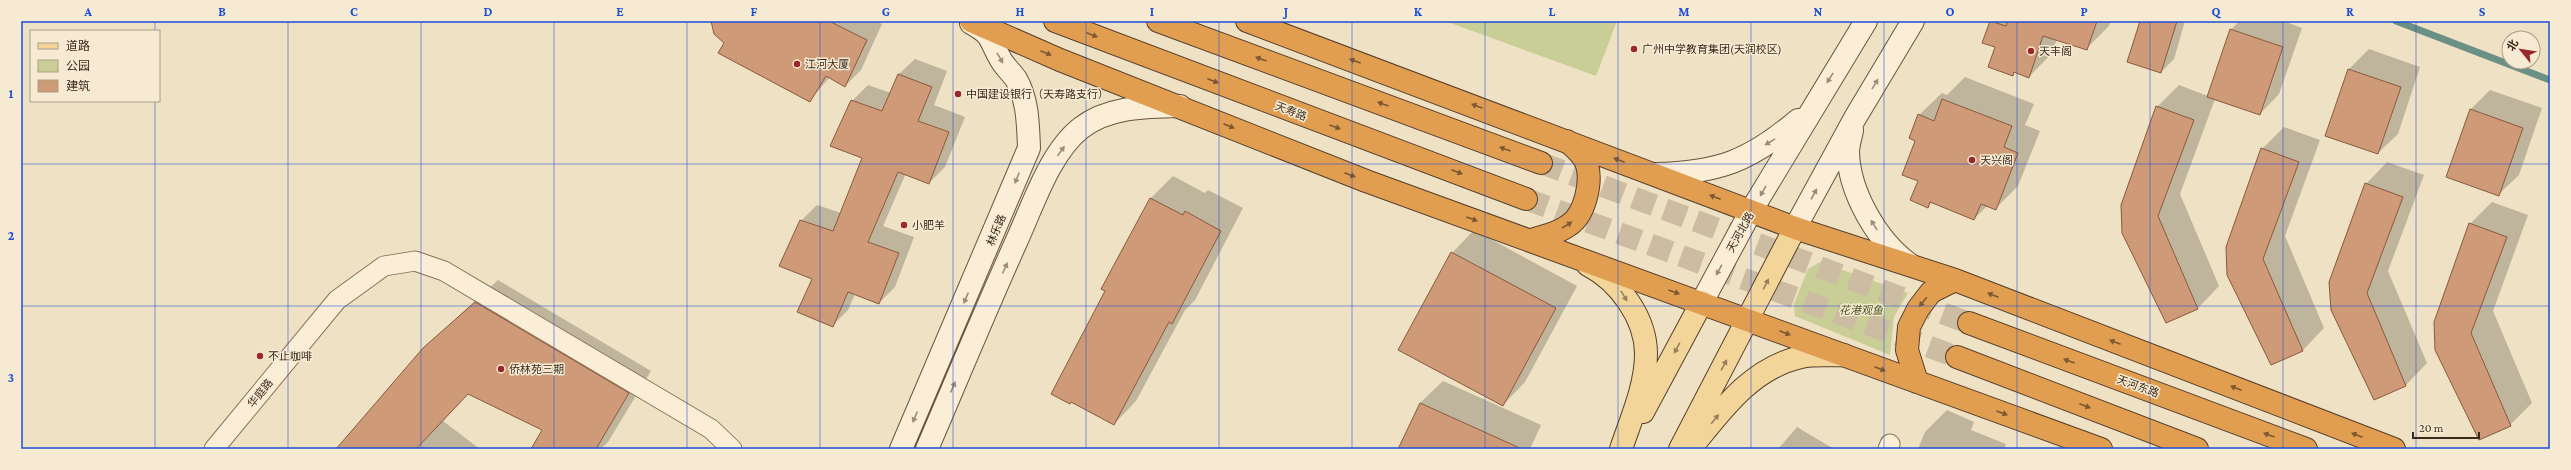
<svg xmlns="http://www.w3.org/2000/svg" width="2571" height="470" viewBox="0 0 2571 470" font-family="'Crimson Pro','Noto Sans SC',serif">
  <style>
    .green { fill: #c8ce96 }
    .shadow { fill: #0003 }
    .lines { fill: none; stroke-linecap: round; stroke-linejoin: round }
    .stream { stroke: #6b9086; stroke-width: 7 }
    .building { fill: #ce9a77; stroke: #8a5a3e }
    .highway-tunnel { stroke: #cbbca2; stroke-width: 22; stroke-dasharray: 22 11; stroke-linecap: butt }
    .street-casing { stroke: #8a7259; stroke-width: 21 }
    .secondary-casing { stroke: #6b533c; stroke-width: 24 }
    .primary-casing { stroke: #57402d; stroke-width: 24 }
    .highway-casing { stroke: #57402d; stroke-width: 24 }
    .street { stroke: #faeed6; stroke-width: 19 }
    .secondary { stroke: #faeed6; stroke-width: 22 }
    .primary { stroke: #f3d599; stroke-width: 22 }
    .highway { stroke: #e19e51; stroke-width: 22 }
    .oneway { fill: #7c5832 }
    .oneway2 { fill: #9a8c7a }
    .oneway3 { fill: #96805c }
    .grid { fill: none; stroke: #1d4ed8; stroke-width: 1; stroke-opacity: 0.55 }
    .poi-dot { fill: #9a272b; stroke: #f6ebd2; stroke-width: 1.5 }
    .labels { text-anchor: middle; dominant-baseline: central; stroke-width: 3; stroke-linejoin: round; paint-order: stroke }
    .poi-label { font-size: 11px; fill: #392a1e; stroke: #f6ebd2; text-anchor: start }
    .street-label { font-size: 11px; fill: #392a1e; stroke: #f6ebd2 }
    .park-label { font-size: 11px; font-style: italic; fill: #4a5624; stroke: #f6ebd2 }
    .neatline { fill: none; stroke: #1d4ed8; stroke-width: 1.5 }
    .grid-label { font-size: 13px; text-anchor: middle; font-weight: bold; fill: #1d4ed8 }
  </style>
  <rect width="100%" height="100%" fill="#efe1c3"/>
  <path class="green" d="M1445 21H1617L1596 76Z
    M1820 262 1908 293 1894 317 1890 355 1795 316 1794 304 1808 269Z"/>
  <path class="shadow" d="M712 21H876L882 24 861 70 845 86 830 77 809 101 725 43Z
    M1990 21H2111L2109 26 2087 48 2057 39 2051 54 2029 77 2016 71 2012 75 1996 47 1983 42Z
    M2141 21H2185L2174 59 2161 72Z
    M2239 21H2283L2302 28 2279 94 2260 114 2215 99 2180 194 2219 286 2198 308 2123 233 2157 107 2179 85 2208 96 2231 30Z
    M2369 49 2420 67 2398 134 2378 153 2326 136 2349 69Z
    M915 59 947 71 934 105 965 117 945 167 929 183 906 173 883 226 914 237 895 287 879 303 855 294 848 310 832 326 813 278 801 221 817 205 841 213 864 158 852 101 868 85 891 93 899 74Z
    M1965 77 2034 104 2025 125 2040 131 2018 186 1996 208 1988 205 1974 219 1932 202 1928 206 1917 140 1919 115 1942 93 1947 95Z
    M2490 90 2542 108 2519 175 2499 194 2470 110Z
    M2284 127 2320 140 2285 236 2324 328 2303 350 2228 275 2262 149Z
    M2387 162 2424 175 2388 271 2427 363 2406 385 2375 399 2332 310 2366 184Z
    M1173 176 1205 193 1208 190 1243 208 1195 300 1185 310 1136 401 1114 424 1107 291 1103 289 1151 198Z
    M2492 202 2528 215 2493 311 2532 403 2510 425 2436 350 2470 224Z
    M1474 230 1577 286 1525 382 1503 405 1452 253Z
    M498 280 651 371 608 442 601 449H535L544 429 469 393 443 421 480 449H337L424 348Z
    M1443 381 1541 425 1530 449H1399L1420 403Z
    M1947 410 1974 422 1971 430 2006 444 2004 449H1918L1925 432Z
    M1797 427 1834 449H1778Z"/>
  <g class="lines">
    <path class="stream" d="M2396 21 2550 80"/>
  </g>
  <path class="building" d="M711 21H829L867 40 845 87 826 76 810 102 718 53 724 43 714 34Z
    M1990 21 2006 26 2008 21H2097L2087 50 2043 36 2029 78 2014 72 2013 76 1988 67 1995 47 1982 43Z
    M2140 21H2177L2161 73 2127 62Z
    M2230 29 2283 47 2260 115 2207 97Z
    M2348 69 2401 87 2378 154 2325 136Z
    M898 74 932 87 918 121 949 132 929 184 898 172 868 242 899 253 879 304 848 292 833 327 797 312 812 279 779 266 800 220 833 231 862 158 830 146 851 100 882 111Z
    M1942 99 2012 126 2004 147 2018 153 2003 192 1996 210 1981 204 1974 220 1930 202 1928 208 1910 200 1918 181 1902 175 1915 141 1909 138 1918 114 1934 121Z
    M2156 106 2194 120 2158 216 2198 309 2166 323 2122 233 2121 205Z
    M2470 109 2523 128 2499 196 2446 177Z
    M2261 148 2299 162 2263 259 2303 351 2271 365 2227 275 2226 247Z
    M2365 183 2403 197 2367 293 2406 386 2374 400 2331 310 2329 282Z
    M1150 198 1183 215 1185 211 1221 231 1172 324 1169 322 1114 425 1071 402 1070 404 1051 394 1105 291 1101 289Z
    M2469 223 2507 237 2471 333 2511 426 2479 440 2435 350 2434 322Z
    M1451 252 1556 308 1503 406 1398 350Z
    M475 302 629 393 596 449H531L542 430 468 394 416 449H336L423 348Z
    M1420 403 1522 449H1398Z"/>
  <g class="lines">
    <path class="highway-tunnel" d="M1541 163 1969 323
      M1526 199 1957 357"/>
    <defs>
      <path id="street" d="M214 449 337 300 384 266 415 261 444 271 711 429 732 449
        M1888 449 1890 444"/>
      <path id="secondary" d="M1852 130C1851 137 1848 145 1848 152 1849 192 1877 241 1909 264
        M1655 174C1718 173 1750 161 1798 120
        M1795 228 1855 118 1913 21
        M1702 302 1751 211 1866 21
        M901 449 1029 148C1028 124 1028 100 1016 79 1011 72 1005 67 1001 60 988 38 994 36 971 23
        M927 449C957 379 986 309 1017 240 1033 205 1050 152 1081 128 1109 106 1147 107 1180 106"/>
      <path id="primary" d="M1588 265C1619 281 1646 318 1646 354 1646 386 1631 419 1621 449
        M1643 412 1702 302
        M1691 448C1721 411 1751 368 1801 357 1814 354 1830 356 1844 355
        M1680 449 1795 228"/>
      <path id="highway" d="M971 21 1060 60 1366 181 2101 449
        M1055 21 1526 199
        M1158 21 1541 163
        M1247 21 1795 228 1955 280 2394 449
        M1532 240C1544 236 1559 233 1569 225 1585 215 1592 182 1587 165 1584 155 1575 148 1567 141
        M1969 323 2306 449
        M1957 357 2197 449
        M1917 382 1907 350 1909 327 1918 309 1931 292 1955 280"/>
    </defs>
    <use href="#street" class="street-casing"/>
    <use href="#secondary" class="secondary-casing"/>
    <use href="#primary" class="primary-casing"/>
    <use href="#highway" class="highway-casing"/>
    <use href="#street" class="street"/>
    <use href="#secondary" class="secondary"/>
    <use href="#primary" class="primary"/>
    <use href="#highway" class="highway"/>
  </g>
  <defs><path id="oneway-solid" d="M-6-.8H1V-3.2L6.5 0L1 3.2V.8H-6Z"/></defs>
  <g class="oneway">
    <use href="#oneway-solid" transform="translate(1092 35) rotate(21)"/>
    <use href="#oneway-solid" transform="translate(1046 53) rotate(23)"/>
    <use href="#oneway-solid" transform="translate(1261 59) rotate(-160)"/>
    <use href="#oneway-solid" transform="translate(1355 61) rotate(-160)"/>
    <use href="#oneway-solid" transform="translate(1213 81) rotate(21)"/>
    <use href="#oneway-solid" transform="translate(1383 104) rotate(-160)"/>
    <use href="#oneway-solid" transform="translate(1477 106) rotate(-159)"/>
    <use href="#oneway-solid" transform="translate(1229 126) rotate(23)"/>
    <use href="#oneway-solid" transform="translate(1335 127) rotate(20)"/>
    <use href="#oneway-solid" transform="translate(1505 149) rotate(-160)"/>
    <use href="#oneway-solid" transform="translate(1619 160) rotate(-159)"/>
    <use href="#oneway-solid" transform="translate(1457 172) rotate(21)"/>
    <use href="#oneway-solid" transform="translate(1350 175) rotate(21)"/>
    <use href="#oneway-solid" transform="translate(1715 197) rotate(-159)"/>
    <use href="#oneway-solid" transform="translate(1472 219) rotate(20)"/>
    <use href="#oneway-solid" transform="translate(1567 225) rotate(-32)"/>
    <use href="#oneway-solid" transform="translate(1674 292) rotate(20)"/>
    <use href="#oneway-solid" transform="translate(1993 295) rotate(-159)"/>
    <use href="#oneway-solid" transform="translate(1923 302) rotate(129)"/>
    <use href="#oneway-solid" transform="translate(1785 333) rotate(21)"/>
    <use href="#oneway-solid" transform="translate(2115 342) rotate(-159)"/>
    <use href="#oneway-solid" transform="translate(2069 361) rotate(-160)"/>
    <use href="#oneway-solid" transform="translate(1880 369) rotate(21)"/>
    <use href="#oneway-solid" transform="translate(2236 388) rotate(-159)"/>
    <use href="#oneway-solid" transform="translate(2085 406) rotate(21)"/>
    <use href="#oneway-solid" transform="translate(2002 413) rotate(20)"/>
    <use href="#oneway-solid" transform="translate(2269 435) rotate(-160)"/>
    <use href="#oneway-solid" transform="translate(2357 435) rotate(-159)"/>
  </g>
  <g class="oneway2">
    <use href="#oneway-solid" transform="translate(1000 58) rotate(60)"/>
    <use href="#oneway-solid" transform="translate(1830 78) rotate(122)"/>
    <use href="#oneway-solid" transform="translate(1875 84) rotate(-59)"/>
    <use href="#oneway-solid" transform="translate(1770 142) rotate(149)"/>
    <use href="#oneway-solid" transform="translate(1061 151) rotate(-54)"/>
    <use href="#oneway-solid" transform="translate(1017 178) rotate(112)"/>
    <use href="#oneway-solid" transform="translate(1763 191) rotate(120)"/>
    <use href="#oneway-solid" transform="translate(1814 194) rotate(-61)"/>
    <use href="#oneway-solid" transform="translate(1874 225) rotate(-122)"/>
    <use href="#oneway-solid" transform="translate(1005 268) rotate(-66)"/>
    <use href="#oneway-solid" transform="translate(1719 270) rotate(119)"/>
    <use href="#oneway-solid" transform="translate(966 298) rotate(113)"/>
    <use href="#oneway-solid" transform="translate(953 387) rotate(-67)"/>
    <use href="#oneway-solid" transform="translate(915 417) rotate(113)"/>
  </g>
  <g class="oneway3">
    <use href="#oneway-solid" transform="translate(1766 284) rotate(-63)"/>
    <use href="#oneway-solid" transform="translate(1624 296) rotate(59)"/>
    <use href="#oneway-solid" transform="translate(1677 348) rotate(118)"/>
    <use href="#oneway-solid" transform="translate(1724 365) rotate(-62)"/>
    <use href="#oneway-solid" transform="translate(1715 419) rotate(-51)"/>
  </g>
  <path class="grid" d="M155 21V31M288 21V449M421 21V449M554 21V449M687 21V449M820 21V449M953 21V449M1086 21V449M1219 21V449M1352 21V449M1485 21V449M1618 21V449M1751 21V449M1884 21V449M2017 21V449M2150 21V449M2283 21V449M2416 21V449M155 101V449M21 164H2550M21 306H2550"/>
  <g class="poi-dot">
    <circle cx="1634" cy="49" r="4"/>
    <circle cx="2031" cy="51" r="4"/>
    <circle cx="797" cy="64" r="4"/>
    <circle cx="958" cy="94" r="4"/>
    <circle cx="1972" cy="160" r="4"/>
    <circle cx="904" cy="225" r="4"/>
    <circle cx="260" cy="356" r="4"/>
    <circle cx="501" cy="369" r="4"/>
  </g>
  <g class="labels">
    <g class="poi-label">
      <text x="1642" y="49">广州中学教育集团(天润校区)</text>
      <text x="2039" y="51">天丰阁</text>
      <text x="805" y="64">江河大厦</text>
      <text x="966" y="94">中国建设银行（天寿路支行）</text>
      <text x="1980" y="160">天兴阁</text>
      <text x="912" y="225">小肥羊</text>
      <text x="268" y="356">不止咖啡</text>
      <text x="509" y="369">侨林苑三期</text>
    </g>
    <g class="street-label">
      <text transform="translate(1291 111) rotate(21)">天寿路</text>
      <text transform="translate(996 230) rotate(-67)">林乐路</text>
      <text transform="translate(1740 232) rotate(-61)">天河北路</text>
      <text transform="translate(2138 386) rotate(20)">天河东路</text>
      <text transform="translate(260 393) rotate(-51)">华庭路</text>
    </g>
    <g class="park-label">
      <text x="1861" y="310">花港观鱼</text>
    </g>
  </g>
  <rect width="2571" height="470" fill="none" stroke="#f6ebd2" stroke-width="44"/>
  <rect x="30" y="30" width="130" height="72" fill="#f6ebd2" stroke="#aa9e8a"/>
  <rect x="38" y="43" width="20" height="6" fill="#f3d599" stroke="#aa9e8a"/>
  <text x="66" y="50" font-size="12" fill="#392a1e">道路</text>
  <rect x="38" y="60" width="20" height="12" fill="#c8ce96" stroke="#aa9e8a"/>
  <text x="66" y="70" font-size="12" fill="#392a1e">公园</text>
  <rect x="38" y="80" width="20" height="12" fill="#ce9a77" stroke="#aa9e8a"/>
  <text x="66" y="90" font-size="12" fill="#392a1e">建筑</text>
  <g transform="translate(2521 50) rotate(300)"><circle r="19" fill="#f6ebd2" stroke="#aa9e8a"/>
  <path d="M0-3L7 15L0 10L-7 15Z" fill="#9a272b"/>
  <text y="-6" font-size="11" font-weight="bold" text-anchor="middle" fill="#392a1e">北</text>
  </g>
  <path d="M2413 432v6h66v-6" fill="none" stroke="#392a1e" stroke-width="2"/>
  <text x="2419" y="432" font-size="12" fill="#392a1e" stroke="#f6ebd2" stroke-width="3" paint-order="stroke">20 m</text>
  <rect x="22" y="22" width="2527" height="426" class="neatline"/>
  <g class="grid-label">
    <text x="88" y="16">A</text>
    <text x="222" y="16">B</text>
    <text x="354" y="16">C</text>
    <text x="488" y="16">D</text>
    <text x="620" y="16">E</text>
    <text x="754" y="16">F</text>
    <text x="886" y="16">G</text>
    <text x="1020" y="16">H</text>
    <text x="1152" y="16">I</text>
    <text x="1286" y="16">J</text>
    <text x="1418" y="16">K</text>
    <text x="1552" y="16">L</text>
    <text x="1684" y="16">M</text>
    <text x="1818" y="16">N</text>
    <text x="1950" y="16">O</text>
    <text x="2084" y="16">P</text>
    <text x="2216" y="16">Q</text>
    <text x="2350" y="16">R</text>
    <text x="2482" y="16">S</text>
    <text x="11" y="98">1</text>
    <text x="11" y="240">2</text>
    <text x="11" y="382">3</text>
  </g>
</svg>
